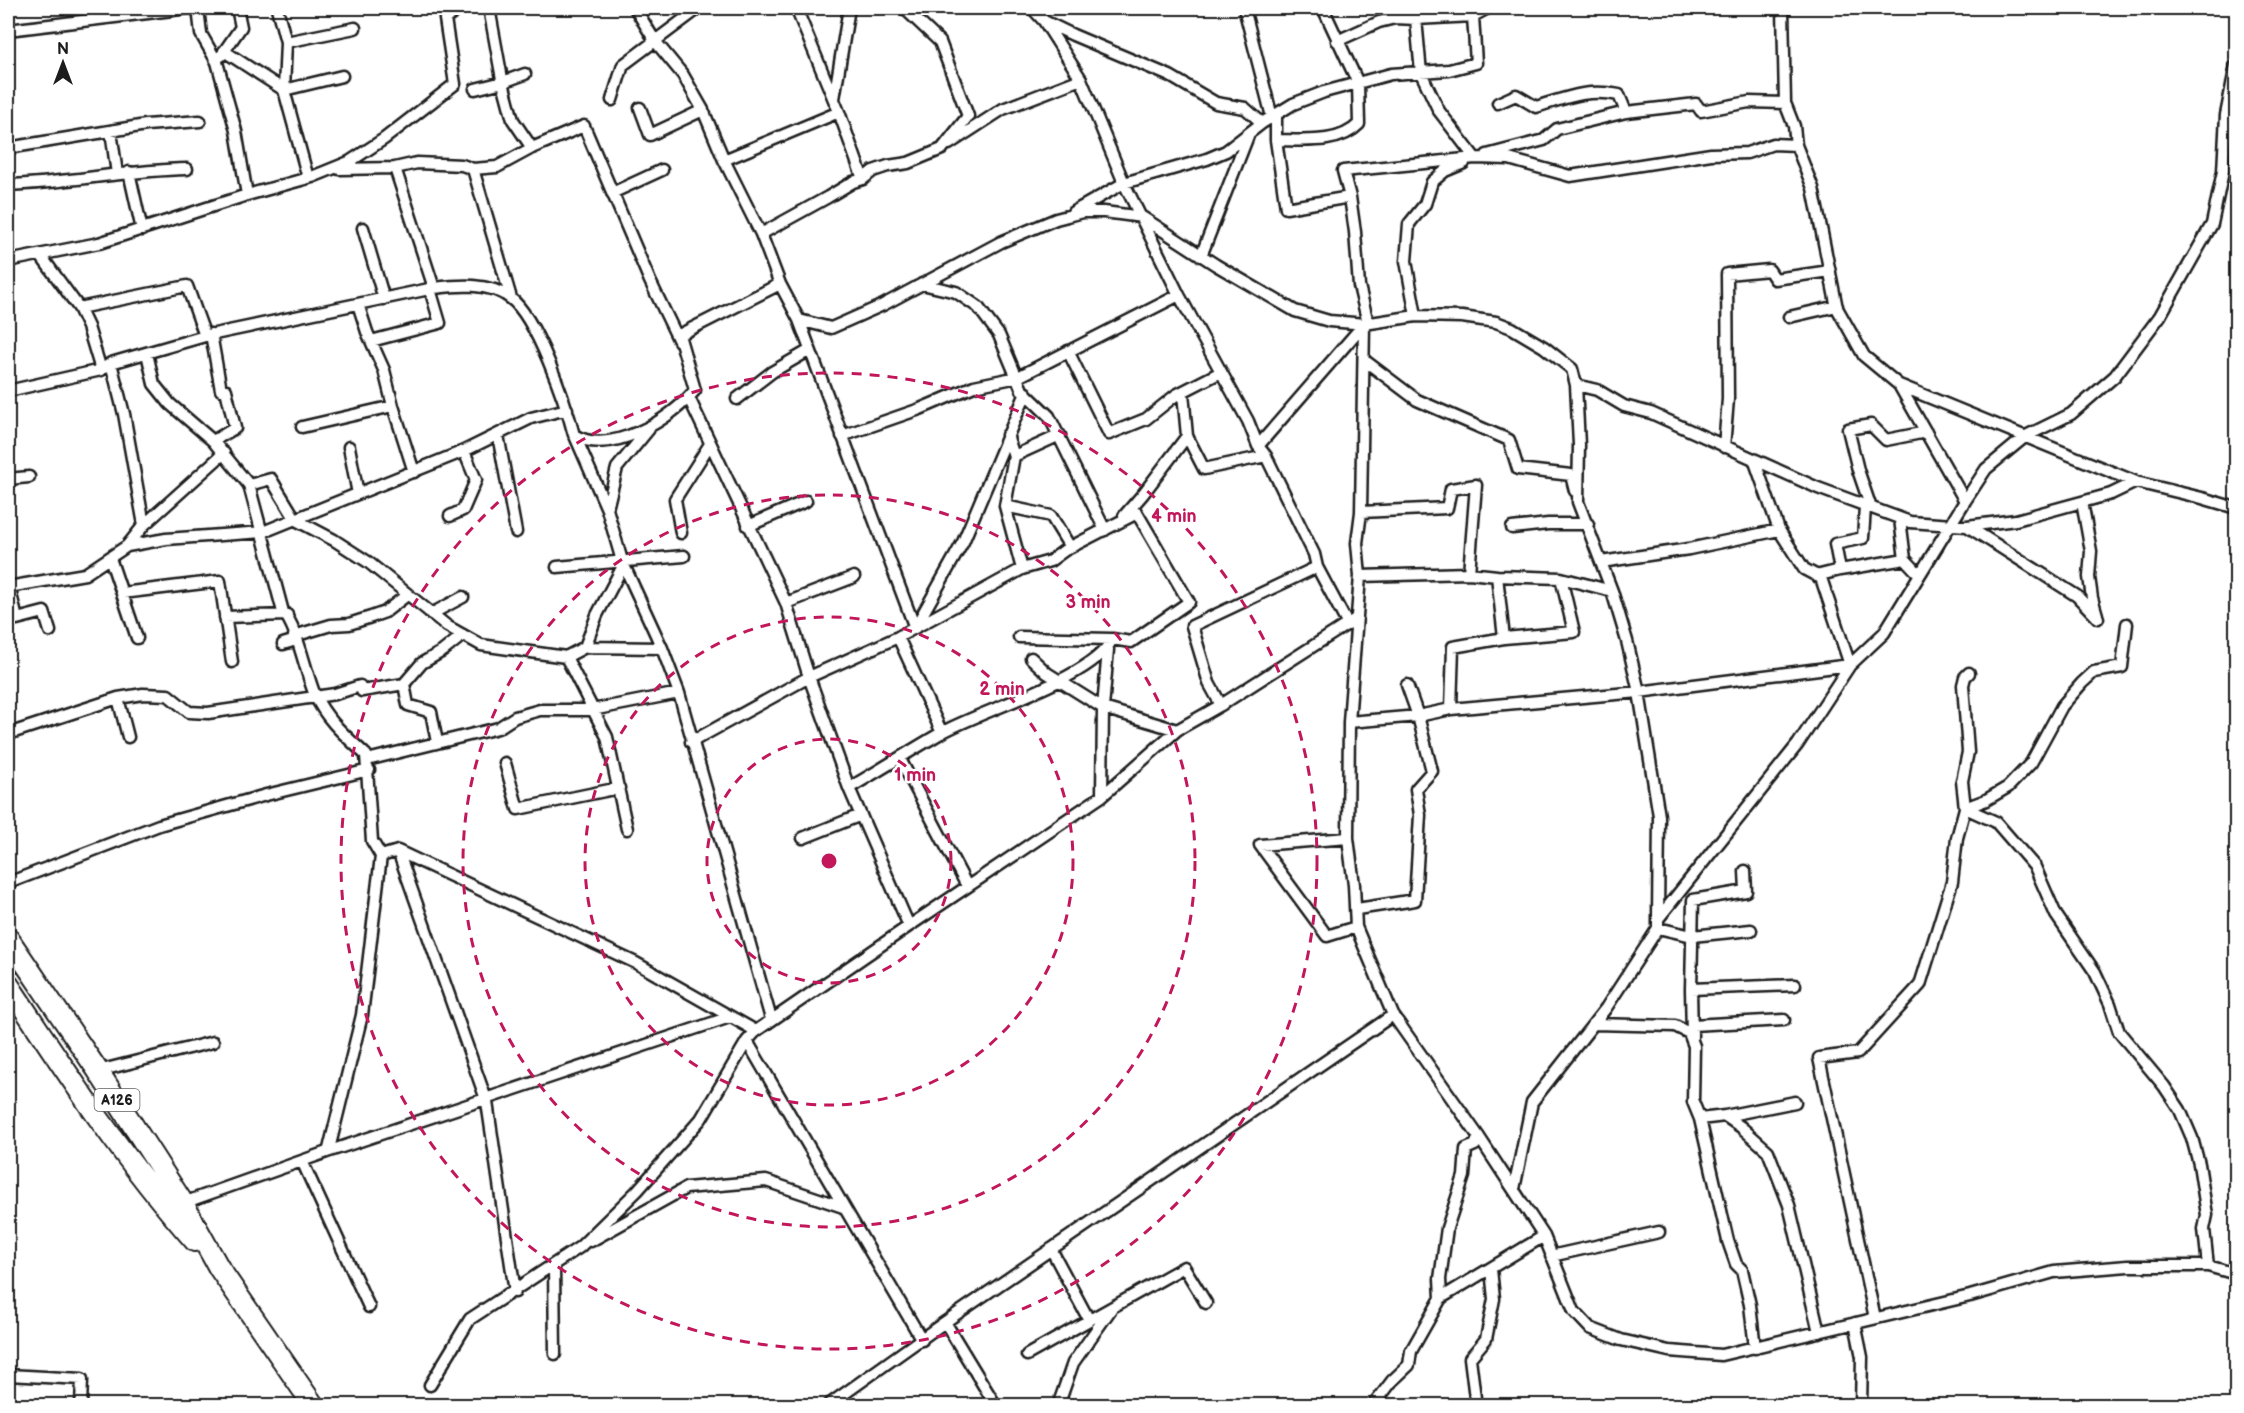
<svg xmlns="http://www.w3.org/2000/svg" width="2244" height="1413" viewBox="0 0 2244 1413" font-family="'Balsamiq Sans',sans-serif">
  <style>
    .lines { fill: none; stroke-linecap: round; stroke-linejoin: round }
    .street-casing { stroke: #1c1c1c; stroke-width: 15 }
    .highway-casing { stroke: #1c1c1c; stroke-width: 24 }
    .street { stroke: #fff; stroke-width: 10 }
    .highway { stroke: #fff; stroke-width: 20 }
    .ring { fill: none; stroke: #c2185b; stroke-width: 3; stroke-dasharray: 10 8 }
    .labels { text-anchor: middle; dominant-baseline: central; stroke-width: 5; stroke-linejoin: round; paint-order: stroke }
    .shield { fill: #fff; stroke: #606060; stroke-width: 1.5 }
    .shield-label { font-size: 14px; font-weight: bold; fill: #1c1c1c }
    .centre { fill: #c2185b; stroke: #fff; stroke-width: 3 }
    .ring-label { font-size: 18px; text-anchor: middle; font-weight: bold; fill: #c2185b; stroke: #fff; stroke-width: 5; stroke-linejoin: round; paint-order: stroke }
  </style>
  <rect width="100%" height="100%" fill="#fff"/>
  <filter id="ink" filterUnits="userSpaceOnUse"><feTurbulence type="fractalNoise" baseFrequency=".0167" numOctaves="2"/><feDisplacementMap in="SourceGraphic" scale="12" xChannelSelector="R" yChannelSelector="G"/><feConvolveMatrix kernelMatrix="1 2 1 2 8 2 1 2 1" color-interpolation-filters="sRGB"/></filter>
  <g filter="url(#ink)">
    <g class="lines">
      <defs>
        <path id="street" d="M198 8 201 34 217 62 236 131 247 195
          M277 8 286 42 284 90 308 178
          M489 8 502 79 513 120 532 148
          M635 8 655 41 683 75 703 110 724 160 761 234 780 284
          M796 8 839 112 863 179
          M1032 8 1044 21 1081 79 1124 183 1179 295 1248 421 1258 446 1266 456 1314 554 1317 567 1348 625
          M1244 8 1272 117
          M1783 8 1785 103 1794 126 1796 145 1813 188 1837 308 1864 356 1899 385 2136 482
          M1416 19 1421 73 1439 111 1475 158
          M1044 21 1073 35 1170 76 1216 103 1245 108 1262 123
          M8 30 189 8
          M1337 41 1379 22 1395 18 1416 19 1473 16
          M286 42 355 28
          M224 51 284 90 342 76
          M221 56 241 27 237 8
          M475 89 503 82 525 74
          M834 99 849 8
          M612 100 623 65 699 8
          M1498 103 1516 95 1536 107C1566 98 1587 88 1619 95L1626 112
          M640 108 650 135 703 110
          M1276 115V140C1302 140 1339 145 1359 124L1358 83 1323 8
          M111 131 117 174
          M1276 140 1286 208 1350 197
          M949 144 1003 109 1081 79
          M8 148 146 125 200 121
          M1487 155 1544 140 1557 129 1626 112 1696 104 1701 111 1749 102 1785 103
          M724 160 839 112
          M395 168 434 288
          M339 169 395 168 417 163 462 165 473 169 497 167 532 148 584 126 650 281 679 341
          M473 169 511 298
          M129 172 142 230
          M8 185C68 183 127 170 187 169
          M612 193 662 170
          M1073 212 1124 183 1207 159 1226 151 1262 123 1293 104 1324 92 1391 74 1449 70 1476 63 1473 16 1488 8
          M363 228 384 299
          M761 234 828 197 853 182 863 179 873 171 888 166 908 163 942 149 968 116 940 42 904 8
          M41 256 79 308 88 327 101 370
          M1201 256 1248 136
          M8 261 99 243 247 195 312 177 349 162 384 139 455 84 445 19 461 8
          M922 284 956 292 978 307 999 335 1022 390 1049 416 1105 530
          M358 304 367 332 384 370 393 406 414 472
          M79 308 187 286 205 336
          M1416 316 1406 261 1409 224 1425 204 1432 182 1445 171 1464 163
          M1789 317 1837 306
          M799 320 915 628
          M1368 323 1359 286 1355 232 1350 197 1343 171 1475 158 1509 159 1570 176 1711 154 1747 153 1773 144 1796 145
          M1364 324 1361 512 1357 543 1360 576 1349 722 1348 838 1354 885 1356 927 1393 1015
          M211 334 221 390H226L235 428 213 441
          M371 341 440 323 430 289
          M1068 351 1109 434 1146 419 1176 395 1221 372
          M147 353 154 384 170 404 213 441 249 485 271 479 296 520 334 540 368 562 447 626 481 645 566 657 585 647 662 648
          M1364 360 1417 400 1509 440 1518 469 1571 475 1575 491
          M111 363 124 414 144 525
          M1576 385 1579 445 1578 502 1612 591 1627 641 1639 692 1659 816 1658 919
          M8 391 101 370 111 363 205 336 434 288C458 285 489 282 510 298 536 316 566 404 574 435 610 457 672 419 695 390L679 335 780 284 799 320 831 328 883 305 1001 242 1056 219 1083 212H1104L1142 217 1216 265 1295 311 1329 321 1354 323 1364 324 1416 316 1462 317 1496 322 1512 328 1544 347 1572 369 1576 385 1597 390 1624 406 1651 413 1818 488 1910 522 1967 526 2016 520 2111 494 2136 482 2202 498 2236 508
          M1183 393 1187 436 1204 469 1266 456
          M689 398 786 603 809 677 849 788 909 926
          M737 399 772 372 810 350
          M302 427 393 406
          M498 435 516 532
          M1007 435 1014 456 1005 506 1022 569
          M575 436 607 509 622 561 662 648 679 693 771 1019
          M842 436 920 409 974 386 1018 377 1179 295
          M1258 446 1364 324
          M349 447 358 494
          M1724 447 1728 399 1727 274 1769 270 1775 279 1830 271
          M1014 456 1060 435
          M1754 459 1779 530 1804 569 1821 578 1850 665
          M8 479 29 477
          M1965 501 1986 469 2026 436 2071 414 2115 376 2160 316 2212 224 2223 171 2226 115 2236 65
          M2082 502 2091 551 2089 577 2092 598 2097 615
          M1005 506 1051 516 1070 547
          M1871 508 1858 470 1848 429 1871 425 1886 440 1926 432
          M607 509 617 468 649 429
          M1361 512 1447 508 1451 489 1476 485 1469 573
          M450 516 463 510 476 480 464 451
          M1124 516 1143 494 1187 436
          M1900 519 1905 559 1919 574
          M748 526 806 501
          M1967 526 2077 596 2098 618
          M1512 528 1548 524H1588
          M681 533 675 499 710 444
          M127 546 144 525 224 453
          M110 558 137 638
          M1601 562 1689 549 1779 530
          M557 567 684 556
          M1840 570 1835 544 1863 538 1865 507
          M1360 576 1469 573 1497 576 1561 578 1612 591
          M1497 576 1504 638
          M1816 576 1840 570 1905 559
          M9 586 17 619 44 612 50 631
          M8 587 85 574 127 546 166 539 263 532 464 451 531 418 567 409
          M122 593 220 581 232 662
          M786 603 854 577
          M431 614 463 597
          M225 617 287 615
          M915 628 963 542 1026 393
          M294 636 331 625 349 624 371 617 385 612 407 595
          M898 637 942 733
          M1019 637 1112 639
          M283 644 296 640
          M585 647 597 615 624 564
          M566 657 607 737 627 829
          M1031 658 1047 673 1103 708 1177 730
          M1969 673 1965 677 1963 685 1968 752 1962 781 1965 808 1996 822 2035 867 2056 915 2095 972 2110 1004 2119 1032 2164 1086 2180 1110 2192 1138 2199 1164 2207 1215 2204 1229 2208 1266
          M404 684 408 705 431 712 437 742
          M118 698 128 737
          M1221 705 1209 683 1192 626 1317 567
          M1451 709 1453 647 1504 638 1574 632 1561 578
          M1349 722 1418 716 1451 709 1639 692 1850 665
          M8 734 118 698 143 694 168 695 189 712 208 713 335 694 360 686 362 691 404 684 422 663 443 651 463 635
          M691 742 809 677 898 637 1022 569 1050 561 1065 550 1137 513 1189 602 1131 642 1112 639C1095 678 981 710 941 733 910 751 880 770 849 788
          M900 759 967 886
          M367 760 498 728 515 717 540 710H592L679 693
          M505 763 518 809 619 788
          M1102 796 1103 708 1108 649
          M803 838 861 815
          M1348 838 1260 845 1327 936 1356 927
          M398 851 487 1102 515 1292
          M381 856 398 851 636 963 756 1031
          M8 883 159 825 266 795 369 770
          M1357 909 1415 900 1420 815 1416 789 1432 771 1418 716 1407 685
          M1658 928 1692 936 1751 930
          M1691 989 1693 900 1746 891 1745 871
          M1594 1024 1675 1026 1689 1033 1694 1046 1693 1102 1700 1119 1725 1116 1741 1127 1768 1151 1789 1205 1819 1332
          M1692 1025 1784 1020
          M1692 1037 1691 989 1795 985
          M747 1041 922 1340
          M98 1071 213 1042
          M1725 1116 1795 1102
          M1700 1119 1728 1241 1736 1264 1742 1270 1750 1305 1755 1348
          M327 1152 730 1017
          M302 1161 369 1307
          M1514 1189 1532 1102 1606 1008 1658 928V919L1798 744 1850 665 1884 633 1965 501 1899 385
          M183 1203 327 1152 329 1149 362 1015 381 856 372 841 366 755C347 737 326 720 315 695 306 675 297 625 283 612L249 485
          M591 1241 686 1188 766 1181 843 1207
          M1051 1249 1089 1320
          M1551 1256 1659 1232
          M554 1266 555 1354
          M1441 1298 1440 1279 1447 1228 1464 1176 1466 1149 1475 1145 1479 1137
          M1875 1318 1819 1058 1858 1053 1920 985 1952 882 1957 838 1965 808 1986 800 2008 787 2031 763 2062 706 2082 683 2094 672 2122 667 2127 624
          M945 1322 996 1406
          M1855 1323 1862 1357 1861 1406
          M1027 1355 1184 1267 1206 1303
          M8 1375 82 1379 81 1406
          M430 1385 470 1319 580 1247 637 1191 701 1119 747 1041 756 1031 909 926 1102 796 1177 730 1221 705 1357 618
          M827 1406 945 1322 1393 1015 1479 1137 1544 1236 1574 1311 1590 1328 1621 1340 1669 1351 1721 1355 1970 1296 2054 1272 2128 1266H2208L2236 1274
          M1058 1406 1073 1363 1111 1309
          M1373 1406 1392 1381 1409 1365 1411 1351 1441 1298 1544 1236
          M1476 1406 1470 1358 1486 1339 1494 1299 1491 1269"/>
        <path id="highway" d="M8 938 98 1071 183 1203 219 1268 314 1406
          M8 984C66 1072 124 1161 195 1241"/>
      </defs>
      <use href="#street" class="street-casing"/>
      <use href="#highway" class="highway-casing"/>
      <use href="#street" class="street"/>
      <use href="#highway" class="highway"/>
    </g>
  </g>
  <g class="ring">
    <circle cx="829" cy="861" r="122"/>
    <circle cx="829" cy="861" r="244"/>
    <circle cx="829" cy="861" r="366"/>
    <circle cx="829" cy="861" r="488"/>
  </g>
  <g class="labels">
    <rect class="shield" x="94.5" y="1089" width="45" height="22" rx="4.5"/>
    <g class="shield-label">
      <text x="117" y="1100">A126</text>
    </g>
  </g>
  <circle cx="829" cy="861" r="9" class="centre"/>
  <g class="ring-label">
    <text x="1174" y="522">4 min</text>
    <text x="1088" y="608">3 min</text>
    <text x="1002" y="695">2 min</text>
    <text x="915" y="781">1 min</text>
  </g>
  <rect width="2244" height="1413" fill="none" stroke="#fff" stroke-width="30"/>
  <rect x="15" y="15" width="2214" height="1383" fill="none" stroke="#1c1c1c" stroke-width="2" filter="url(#ink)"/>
  <g transform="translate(63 63)" stroke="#ffffff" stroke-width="4.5" paint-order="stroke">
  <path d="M0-4.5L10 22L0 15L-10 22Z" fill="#1c1c1c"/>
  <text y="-9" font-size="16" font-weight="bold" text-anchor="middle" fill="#1c1c1c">N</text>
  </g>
</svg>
